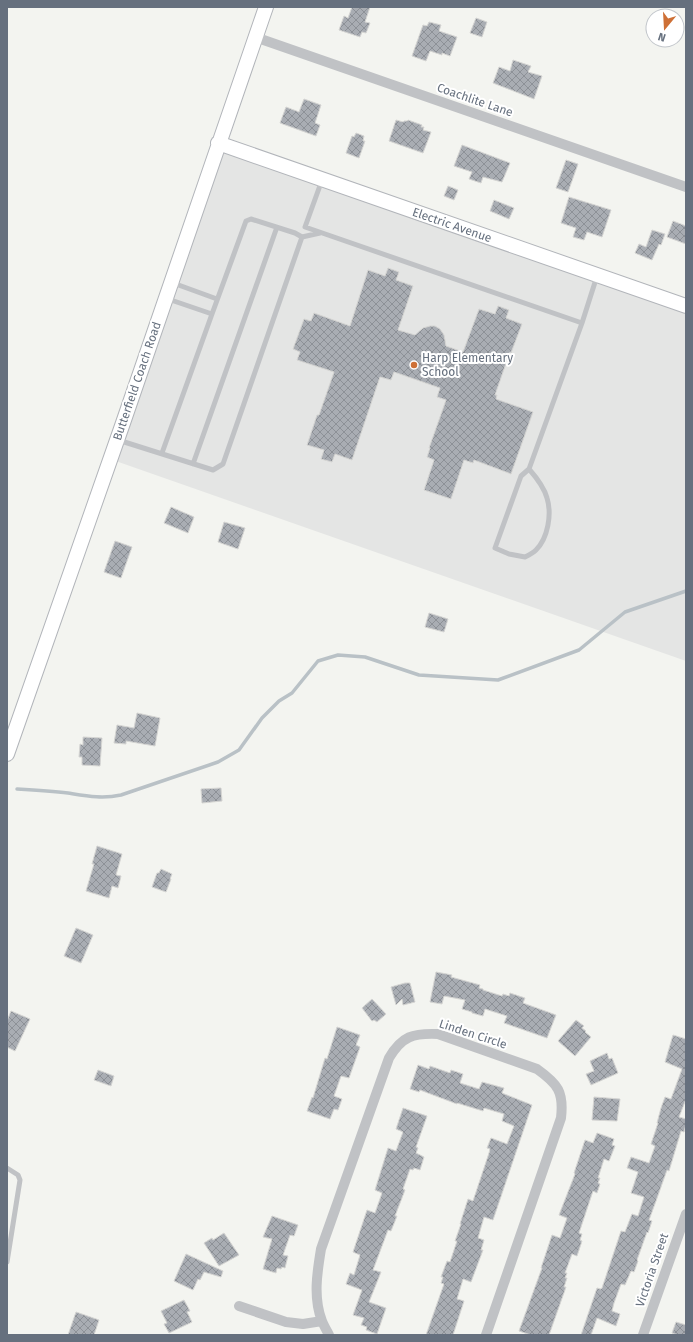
<svg xmlns="http://www.w3.org/2000/svg" width="693" height="1342" viewBox="0 0 693 1342" font-family="'Fira Sans',sans-serif">
  <style>
    .built { fill: #e4e5e4 }
    .lines { fill: none; stroke-linecap: round; stroke-linejoin: round }
    .stream { stroke: #b9c1c6; stroke-width: 3.5 }
    .building { fill: url(#building-cross-hatch); stroke: #d5d5d3 }
    .secondary-casing { stroke: #b2b5ba; stroke-width: 16 }
    .lane { stroke: #c0c2c5; stroke-width: 5 }
    .street { stroke: #c0c2c5; stroke-width: 10 }
    .secondary { stroke: #fff; stroke-width: 14 }
    .poi-dot { fill: #ce7036; stroke: #fff; stroke-width: 1.5 }
    .labels { text-anchor: middle; dominant-baseline: central; stroke-width: 4; stroke-linejoin: round; paint-order: stroke }
    .street-label { font-size: 12px; fill: #66707e; stroke: #fff }
    .poi-label { font-size: 12px; fill: #66707e; stroke: #fff; text-anchor: start }
  </style>
  <defs>
    <pattern id="building-cross-hatch" width="8" height="8" patternUnits="userSpaceOnUse"><rect width="8" height="8" fill="#a9adb3"/><path d="M0 0l8 8M0 8l8-8" fill="none" stroke="#8d9197"/></pattern>
  </defs>
  <rect width="100%" height="100%" fill="#f3f4f0"/>
  <path class="built" d="M218 143 686 306V661L110 459Z"/>
  <g class="lines">
    <path class="stream" d="M17 789C34 790 51 791 68 793 87 796 102 799 121 795L218 762 239 750 262 718 279 701 292 693 318 661 338 655 365 657 419 675 498 680 579 650 625 612 686 591"/>
  </g>
  <path class="building" d="M352 7H370L365 22 370 23 366 33 362 32 360 37 339 30 344 16 348 18Z
    M476 18 487 22 482 37 470 33Z
    M429 22 441 25 439 31 457 37 450 56 442 53V55L430 51 426 61 412 56 423 25 427 26Z
    M513 60 531 66 528 72 542 76 534 99 493 83 499 67 510 71Z
    M304 99 321 105 315 123 320 125 316 136 280 123 286 107 299 112Z
    M396 120 403 122 404 121H407L408 120 422 125 421 127H424L423 130 431 132 423 153 389 141Z
    M356 133 364 136 363 141H365L359 158 346 153 352 136 354 137Z
    M462 145 510 163 502 182 483 177 481 183 469 179 472 172 454 166Z
    M566 160 578 164 568 192 556 188Z
    M448 186 458 190 454 200 444 196Z
    M569 197 611 210 602 237 587 232 584 240 573 237 576 228 561 223Z
    M494 200 514 208 509 219 490 211Z
    M673 221 686 226V244L667 237Z
    M652 230 665 234 661 245 659 244 652 260 635 253 639 244 646 247Z
    M388 268 399 272 396 280 413 286 398 330 415 335 423 328 430 326H435L440 329 444 335 446 346 463 352 479 309 495 314 498 306 509 310 506 318 522 324 511 353 510 352 495 395H497L496 399 533 412 511 474 474 460 473 463 464 460 451 499 424 490 434 460 427 457 430 448H429L446 400 437 397 440 388 394 372 391 380 380 377 352 460 335 454 332 462 321 459 324 450 307 445 317 415H319L334 372 297 360 300 352 293 349 304 319 311 321 314 313 350 326 368 270 385 276Z
    M171 507 194 517 188 533 164 523Z
    M224 522 245 528 238 549 218 542Z
    M115 541 132 547 121 578 104 572Z
    M429 613 448 619 444 632 425 627Z
    M137 713 160 718 155 746 126 741V744L114 743 117 725 134 728Z
    M83 737 102 738 100 766 82 765V757H79L80 744 83 745Z
    M221 788 222 801 202 803 201 789Z
    M97 846 122 854 116 875 121 876 118 888 112 886 109 898 86 891 94 864H92Z
    M161 869 172 874 170 879H171L166 892 152 887 157 873H159Z
    M76 928 93 935 81 963 64 956Z
    M436 972 452 975 451 977 480 985 479 988 483 989V990L502 996 503 994 509 996 510 993 525 998 523 1003 556 1015 547 1038 504 1023 507 1016 485 1009 483 1016 472 1013V1012L462 1009 465 1000 444 996 442 1004 430 1002Z
    M405 983H410L415 1002 403 1005 402 999 396 1005 391 987Z
    M372 999 386 1014 377 1022 374 1020 372 1021 362 1008Z
    M11 1011 30 1019 15 1051 7 1047V1021Z
    M576 1020 584 1026 582 1028 586 1031 585 1032 591 1037 575 1056 558 1041Z
    M337 1027 360 1035 356 1045 360 1047 349 1078 341 1076 334 1096 342 1099 338 1110 334 1109 330 1119 307 1111 312 1097 313 1098 325 1058 327 1059Z
    M673 1035 686 1039V1099L679 1117 686 1119V1124L684 1132 681 1131 669 1171 667 1170 656 1201 649 1220 652 1221 648 1233 647 1232 637 1260 638 1261 634 1272 631 1271 625 1285 621 1284 614 1303 612 1311 620 1314 616 1326 597 1318 591 1335H581L597 1288 601 1289 602 1288 621 1231 625 1232 632 1214 638 1216 644 1197 631 1193 638 1172 627 1168 631 1157 649 1163 655 1146 651 1144 658 1123H657L661 1108 665 1097 671 1099 682 1069 665 1062Z
    M607 1053 609 1059 612 1058 618 1073 591 1085 586 1074 594 1071 590 1061Z
    M418 1065 429 1069 430 1066 450 1073 451 1070 463 1074 460 1083 479 1089 482 1082 504 1088 502 1093 532 1105 493 1220 484 1217 478 1238 484 1240 481 1250H483L471 1282 463 1279 457 1299 464 1301 453 1335H426L444 1284 441 1283 443 1277H441L447 1261 450 1262 457 1241H455L461 1224H460L468 1199 473 1201 489 1153 490 1149 487 1148 491 1138 507 1144 514 1126 502 1121 504 1114 484 1108 483 1111 457 1103V1104L420 1090 419 1092 410 1089Z
    M98 1070 114 1076 111 1086 94 1080Z
    M594 1097 620 1099 617 1121 592 1120Z
    M403 1108 427 1116 416 1147 418 1148 416 1153 424 1157 420 1170 414 1168 413 1170 410 1169 403 1189 405 1190 395 1216H397L391 1231 388 1230 373 1270 381 1272 369 1302 386 1308 377 1334 366 1330 367 1327 361 1325 364 1318 353 1315 362 1290 346 1284 350 1273 354 1275 360 1255 353 1252 367 1210 375 1213 382 1193 375 1190 388 1148 396 1151 403 1132 396 1129Z
    M597 1133 614 1139 612 1145 615 1146 609 1161 604 1159 598 1178H600L598 1183 600 1184 597 1193 593 1191 579 1233 582 1234 580 1240 582 1241 577 1256 572 1254 565 1273H567L565 1278H567L564 1287H566L549 1335H531L519 1331 542 1268H541L552 1235 560 1238 567 1218 559 1215 575 1174 574 1173 585 1140 593 1143Z
    M272 1216 298 1225 294 1236 290 1235 283 1255 288 1256 285 1268 282 1267 281 1269 277 1268 276 1273 263 1269 272 1239 263 1237Z
    M224 1233 239 1255 219 1266 204 1243 212 1238 213 1240Z
    M186 1254 223 1271 221 1277 204 1272 200 1280 198 1279 193 1290 174 1281Z
    M184 1300 190 1311 187 1312 192 1322 169 1333 164 1324 167 1323 161 1311Z
    M76 1312 99 1320 94 1335H68Z
    M676 1322 686 1325V1335H678L672 1333Z"/>
  <g class="lines">
    <defs>
      <path id="secondary" d="M218 143 686 306
        M7 754 123 423 266 7"/>
    </defs>
    <use href="#secondary" class="secondary-casing"/>
    <path class="lane" d="M322 180 305 227 582 323
      M302 237 320 233
      M173 283 217 299
      M212 314 246 221 251 219 295 233 302 237
      M118 440 213 470 223 464 302 237
      M162 453 212 314 168 299
      M193 464 277 227
      M529 469C536 477 544 487 547 498 552 514 548 538 536 550 533 553 529 555 525 557L509 554 495 548 521 476 529 469 582 323 597 276
      M7 1168 18 1175 20 1180 7 1262"/>
    <path class="street" d="M255 37 686 187
      M239 1306 286 1322 303 1324 322 1321
      M329 1335C327 1331 324 1326 322 1321 313 1298 317 1273 321 1249L389 1058C402 1036 413 1033 438 1034L537 1069C558 1084 564 1092 561 1118L486 1335
      M643 1335 686 1214"/>
    <use href="#secondary" class="secondary"/>
  </g>
  <circle class="poi-dot" cx="414" cy="365" r="4"/>
  <g class="labels">
    <g class="street-label">
      <text transform="translate(475 100) rotate(19)">Coachlite Lane</text>
      <text transform="translate(452 225) rotate(19)">Electric Avenue</text>
      <text transform="translate(137 381) rotate(-71)">Butterfield Coach Road</text>
      <text transform="translate(473 1034) rotate(18)">Linden Circle</text>
      <text transform="translate(652 1270) rotate(-71)">Victoria Street</text>
    </g>
    <g class="poi-label">
      <text x="422" y="358">Harp Elementary<tspan x="422" dy="14">School</tspan></text>
    </g>
  </g>
  <rect width="693" height="1342" fill="none" stroke="#66707e" stroke-width="16"/>
  <g transform="translate(665 28) rotate(198)"><circle r="19" fill="#ffffff" stroke="#c2c6cb"/>
  <path d="M0-3L7 15L0 10L-7 15Z" fill="#ce7036"/>
  <text y="-6" font-size="11" font-weight="bold" text-anchor="middle" fill="#66707e">N</text>
  </g>
</svg>
